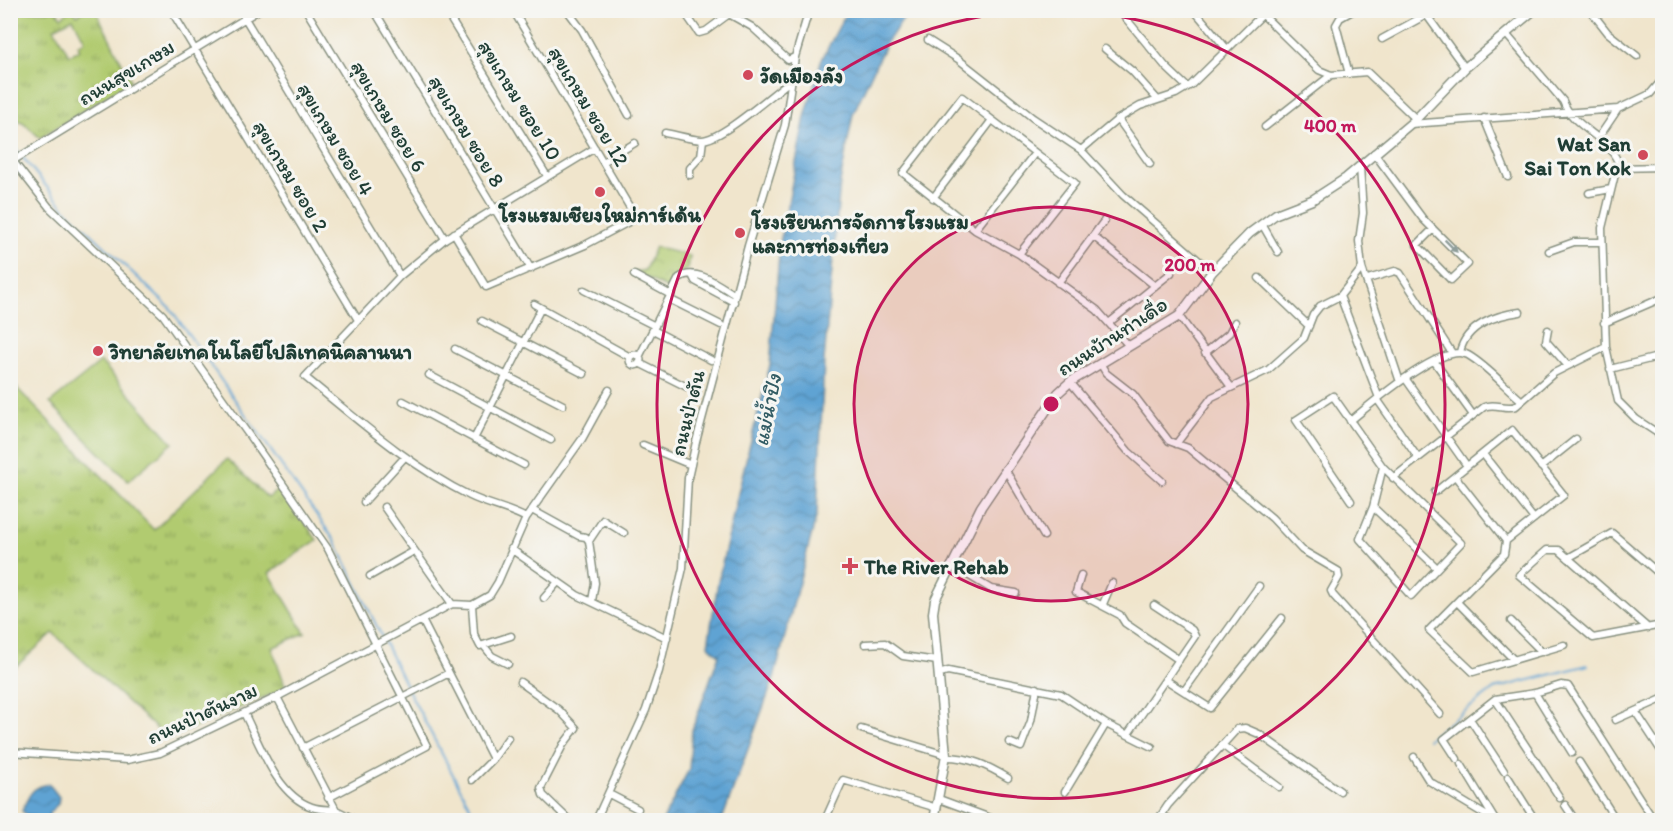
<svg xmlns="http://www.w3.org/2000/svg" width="1673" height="831" viewBox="0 0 1673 831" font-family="Itim,'Playpen Sans Thai',sans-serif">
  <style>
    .grass { fill: url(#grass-tufts); stroke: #688452; stroke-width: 1.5; fill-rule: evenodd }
    .park { fill: url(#park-crowns); stroke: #688452; stroke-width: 1.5 }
    .pitch { fill: #b1cb70; stroke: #688452; stroke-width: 1.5 }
    .water { fill: url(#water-waves); stroke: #3f7084; stroke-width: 1.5 }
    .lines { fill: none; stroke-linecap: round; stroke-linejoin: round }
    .stream { stroke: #5fa3d3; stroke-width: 2 }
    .street-casing { stroke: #889180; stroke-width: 9 }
    .secondary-casing { stroke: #889180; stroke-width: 11 }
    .street { stroke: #fff; stroke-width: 6 }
    .secondary { stroke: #fff; stroke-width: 8 }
    .oneway { fill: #8f9e9a }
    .ring { fill: none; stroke: #c2185b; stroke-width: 3 }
    .poi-dot { fill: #d1495b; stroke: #f6f6f2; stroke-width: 2 }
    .labels { text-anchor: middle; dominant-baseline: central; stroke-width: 6; stroke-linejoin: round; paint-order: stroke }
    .street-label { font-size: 21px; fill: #1f3d34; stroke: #f6f6f2 }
    .poi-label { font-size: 21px; font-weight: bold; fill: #1f3d34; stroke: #f6f6f2; text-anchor: start }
    .water-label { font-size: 22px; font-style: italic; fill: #325c64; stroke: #f6f6f2 }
    .centre { fill: #c2185b; stroke: #f6f6f2; stroke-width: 3 }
    .ring-label { font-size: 18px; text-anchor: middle; font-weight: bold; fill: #c2185b; stroke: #f6f6f2; stroke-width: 6; stroke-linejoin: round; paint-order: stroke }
  </style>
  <defs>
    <pattern id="grass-tufts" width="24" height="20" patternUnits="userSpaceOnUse" patternTransform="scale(1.5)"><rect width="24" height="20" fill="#b1cb70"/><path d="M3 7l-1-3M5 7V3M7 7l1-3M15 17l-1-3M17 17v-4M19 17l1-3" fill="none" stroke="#8fa65d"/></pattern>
    <pattern id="park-crowns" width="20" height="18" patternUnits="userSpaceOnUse" patternTransform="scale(1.5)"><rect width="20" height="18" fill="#b1cb70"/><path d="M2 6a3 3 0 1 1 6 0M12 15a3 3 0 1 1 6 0" fill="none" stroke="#8fa65d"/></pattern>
    <pattern id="water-waves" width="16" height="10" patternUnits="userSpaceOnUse" patternTransform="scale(1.5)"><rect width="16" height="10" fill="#5fa3d3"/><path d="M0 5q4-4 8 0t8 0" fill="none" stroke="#4e86ac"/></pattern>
  </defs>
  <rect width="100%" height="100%" fill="#f6f6f2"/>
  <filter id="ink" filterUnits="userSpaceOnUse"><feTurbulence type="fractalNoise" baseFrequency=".0167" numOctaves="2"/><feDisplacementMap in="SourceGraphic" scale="12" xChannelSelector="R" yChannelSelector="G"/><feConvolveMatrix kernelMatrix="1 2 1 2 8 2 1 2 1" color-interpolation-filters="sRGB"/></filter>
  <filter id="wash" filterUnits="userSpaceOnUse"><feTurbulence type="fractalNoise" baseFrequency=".008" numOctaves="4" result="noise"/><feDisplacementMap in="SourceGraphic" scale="24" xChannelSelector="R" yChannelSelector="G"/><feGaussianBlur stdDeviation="1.35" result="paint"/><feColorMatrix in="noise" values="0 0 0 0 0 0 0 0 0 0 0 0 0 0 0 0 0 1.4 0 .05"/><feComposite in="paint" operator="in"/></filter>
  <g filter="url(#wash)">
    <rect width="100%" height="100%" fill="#f0e5cc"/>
    <path class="grass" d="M10 11H57L61 17 69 11H74L77 15 84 11H96L131 81 40 138 24 123 11 117ZM73 18 85 41 78 45 80 50 69 55 54 28Z
      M11 382 154 530 227 459 268 498 280 488 317 540 269 573 305 633 272 648 286 688 168 739 53 633 12 670Z"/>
    <path class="park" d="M655 247 690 256 688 269 679 273 670 290 635 272 645 270Z"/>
    <path class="pitch" d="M101 362 173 443 128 481 50 403Z"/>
    <path class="water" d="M847 11H909L885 45 853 114 840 183 832 270 824 361 817 514 774 678 722 820H663L689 769 692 730 719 655 708 645 718 582 742 476 770 365 780 243 805 117 821 61Z
      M49 784 59 797 58 804 49 813V820H33L22 811C28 796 32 786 49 784Z"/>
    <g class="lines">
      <path class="stream" d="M10 142 65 209 170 308 335 541 406 686 477 820
        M1428 739 1494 689 1588 665"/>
    </g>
  </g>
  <g filter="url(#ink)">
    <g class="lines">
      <defs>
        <path id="street" d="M171 10 358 320
          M240 10 400 276
          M306 10 445 239
          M374 10 531 269
          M445 10 547 176
          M567 10 582 30 629 115
          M683 10 699 33 706 31 729 14 752 27 788 60 795 57
          M1119 10 1166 67 1187 87
          M1194 10 1226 48
          M1258 10 1319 70 1331 75 1367 72 1416 119
          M1423 10 1465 68
          M1590 10 1608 33 1637 56
          M1506 34 1563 101C1573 128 1606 135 1618 162L1602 228 1606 347 1618 401 1636 419 1662 436
          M1382 39 1426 15
          M928 40 958 59 1033 118 1081 150 1123 195 1212 272
          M1105 49 1132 71 1157 99
          M1349 74 1336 25 1340 18 1354 10
          M1484 118 1508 177
          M1118 119 1150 164
          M1410 124 1618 109 1650 94 1662 80
          M1265 127 1331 75
          M665 133C676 135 689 139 701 140 721 141 774 92 793 79
          M1599 137 1618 109
          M1081 150 1118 119 1140 106 1176 94 1191 85 1262 15
          M1374 153 1423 219 1468 264 1451 280 1417 245 1433 229
          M13 161 49 207 163 315 248 434 328 549 427 746 328 798
          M11 162 259 10
          M603 162 635 143
          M1360 166 1363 213 1359 241 1362 268 1400 382
          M1618 168 1662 167
          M690 175V168L701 156 703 140
          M1589 193 1611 189
          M933 198 992 120
          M1262 224 1278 252
          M975 230 1035 153
          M454 233 486 287 585 245 636 218 513 10
          M1093 236 1155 286
          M1549 251 1574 242H1602
          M1019 254 1075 183 962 97 903 173 975 230 1019 254 1097 310 1129 346
          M1362 268 1340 296 1379 398
          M634 275 671 295
          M692 275 695 281 734 302
          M1259 278 1309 326
          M1368 279 1395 271 1400 273 1452 353
          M1058 283 1104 221
          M584 290 655 326
          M669 299 721 325
          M534 304 630 357
          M1179 316 1231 387
          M482 321 584 374
          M1110 322 1171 273
          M1604 323 1662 298
          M653 330 711 360
          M1548 330 1546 341 1568 366
          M455 349 563 405
          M1460 352C1466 325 1496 315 1520 312
          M1205 353 1229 333 1235 322
          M629.5 360a5.5 5.5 0 1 1 11 0a5.5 5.5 0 1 1-11 0Z
          M639 357 679 278C696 266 720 286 735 295
          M1434 361 1473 415
          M639 363 697 392
          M1100 363 1106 373 1133 394 1169 441 1188 448 1272 518 1302 550 1338 571 1339 577 1331 591 1333 595 1440 714
          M1610 369 1662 356
          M429 375 551 440
          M1405 378 1467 466
          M1070 382 1128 451 1162 481
          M1377 399 1418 458
          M403 401 524 465
          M1350 421C1370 405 1443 341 1468 355 1487 366 1504 386 1521 400
          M474 439 541 308
          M1176 444 1212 397 1268 370 1304 338 1313 315 1320 306 1340 296
          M643 445 691 465
          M1483 454 1534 519
          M1541 467 1576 439
          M1005 469 1044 536
          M1455 476 1506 541 1504 554 1429 630 1473 672 1564 645
          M1393 478 1484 407C1495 402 1505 410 1516 406L1554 373 1606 347
          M1435 492 1512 430 1564 495 1506 541
          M1351 501 1296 420 1333 396 1383 467 1461 543 1411 596 1360 539 1373 507 1383 467
          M364 502 404 458
          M384 507 452 604
          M1373 507 1437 568
          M532 510 579 536 586 537 589 541 595 583 592 601
          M526 518C508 508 488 505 470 496 408 465 358 420 305 377L400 276 445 239 595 148
          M589 541 603 520 624 533
          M511 549 577 595 667 638
          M1568 558 1612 533 1662 576
          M951 565 991 589 1016 593
          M1081 575 1076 592 1120 615 1125 623 1179 660
          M370 576 414 551
          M544 598 558 582
          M1457 602 1514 660
          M1103 604 1112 583
          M472 605 474 634 480 646 511 636
          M422 620 493 759 508 738
          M1511 621 1542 652
          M1648 628 1559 550H1547L1519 575 1593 638 1662 625
          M865 644 885 643 903 656 937 661
          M484 646 492 656 508 664
          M938 674 948 671 1061 694 1106 724 1152 747
          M1166 680 1210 708 1282 618
          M520 682 559 710 576 728 563 745 541 788 543 795 569 820
          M1184 691 1259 586
          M1535 693 1572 753
          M277 697 336 810 356 820
          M1495 699 1560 798
          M1635 711 1662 752
          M244 713C260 744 276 795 312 807 319 810 329 809 336 810
          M1470 719 1504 771
          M1615 720 1662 699
          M861 729 946 755
          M1128 734 1195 636 1192 630 1154 605
          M1009 742 1021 747 1031 721 1037 688
          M1222 745 1279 787
          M303 748 449 673
          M10 752 127 760 160 753 277 697 452 604 472 605 490 595 498 582 526 518 582 439 609 390
          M946 757C970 757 988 766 1008 778
          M1414 757 1429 781 1494 820
          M1457 759 1444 739 1495 699 1535 693 1561 685 1568 686 1653 819 1662 812
          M1579 762 1616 820
          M1461 764 1495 820
          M1508 777 1535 820
          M472 780 493 759
          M1065 792 1106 724
          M609 794 638 809
          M939 799 996 820
          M1565 805 1575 820
          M1161 815 1172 820
          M324 820 332 810
          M596 820 646 710 659 671 683 568 688 478 696 442 748 246 785 125 795 57 809 10
          M825 820 843 780 937 808
          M1158 820 1168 805 1237 729 1245 728 1259 734 1340 791"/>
        <path id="secondary" d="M934 820 946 755 933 613 935 600 981 507 1058 393 1070 382 1179 316 1212 272 1250 233 1276 214 1312 200 1346 178 1416 119 1465 68 1534 10"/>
      </defs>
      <use href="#street" class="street-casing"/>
      <use href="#secondary" class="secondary-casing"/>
      <use href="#street" class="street"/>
      <use href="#secondary" class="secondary"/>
    </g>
    <defs><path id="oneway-solid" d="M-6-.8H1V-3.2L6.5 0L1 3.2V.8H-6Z" transform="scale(1.5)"/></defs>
    <use class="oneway" href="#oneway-solid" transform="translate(1451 246) rotate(45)"/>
  </g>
  <circle cx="1051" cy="404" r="197" fill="#c2185b" fill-opacity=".12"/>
  <g class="ring">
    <circle cx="1051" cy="404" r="197"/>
    <path d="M1072 11A394 394 0 1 1 1030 11"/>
  </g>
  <g class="poi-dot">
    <circle cx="748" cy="75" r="6"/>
    <circle cx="1643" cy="155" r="6"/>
    <circle cx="600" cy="192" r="6"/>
    <circle cx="740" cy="233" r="6"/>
    <circle cx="98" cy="351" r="6"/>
    <path d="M847 557h6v6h6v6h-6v6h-6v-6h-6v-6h6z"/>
  </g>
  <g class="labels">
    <g class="street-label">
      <text transform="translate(126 72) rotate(-31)">ถนนสุขเกษม</text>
      <text transform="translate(520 100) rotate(58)">สุขเกษม ซอย 10</text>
      <text transform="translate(589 106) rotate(59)">สุขเกษม ซอย 12</text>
      <text transform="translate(389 116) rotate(59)">สุขเกษม ซอย 6</text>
      <text transform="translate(467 131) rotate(59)">สุขเกษม ซอย 8</text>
      <text transform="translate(336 139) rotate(59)">สุขเกษม ซอย 4</text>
      <text transform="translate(291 176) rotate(59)">สุขเกษม ซอย 2</text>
      <text transform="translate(1112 336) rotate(-33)">ถนนบ้านท่าเดื่อ</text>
      <text transform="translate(687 413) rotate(-76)">ถนนป่าตัน</text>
      <text transform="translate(202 713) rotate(-25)">ถนนป่าตันงาม</text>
    </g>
    <g class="poi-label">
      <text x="760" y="75">วัดเมืองลัง</text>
      <text x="1631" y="143" text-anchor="end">Wat San<tspan x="1631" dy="24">Sai Ton Kok</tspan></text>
      <text x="600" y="214" text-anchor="middle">โรงแรมเชียงใหม่การ์เด้น</text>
      <text x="752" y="221">โรงเรียนการจัดการโรงแรม<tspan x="752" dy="24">และการท่องเที่ยว</tspan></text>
      <text x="110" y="351">วิทยาลัยเทคโนโลยีโปลิเทคนิคลานนา</text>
      <text x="864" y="566">The River Rehab</text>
    </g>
    <g class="water-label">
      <text transform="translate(767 410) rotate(-79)">แม่น้ำปิง</text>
    </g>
  </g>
  <circle cx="1051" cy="404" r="9" class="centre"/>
  <g class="ring-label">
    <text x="1330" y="132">400 m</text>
    <text x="1190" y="271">200 m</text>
  </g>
  <rect width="1673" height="831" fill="none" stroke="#f6f6f2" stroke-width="36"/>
</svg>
